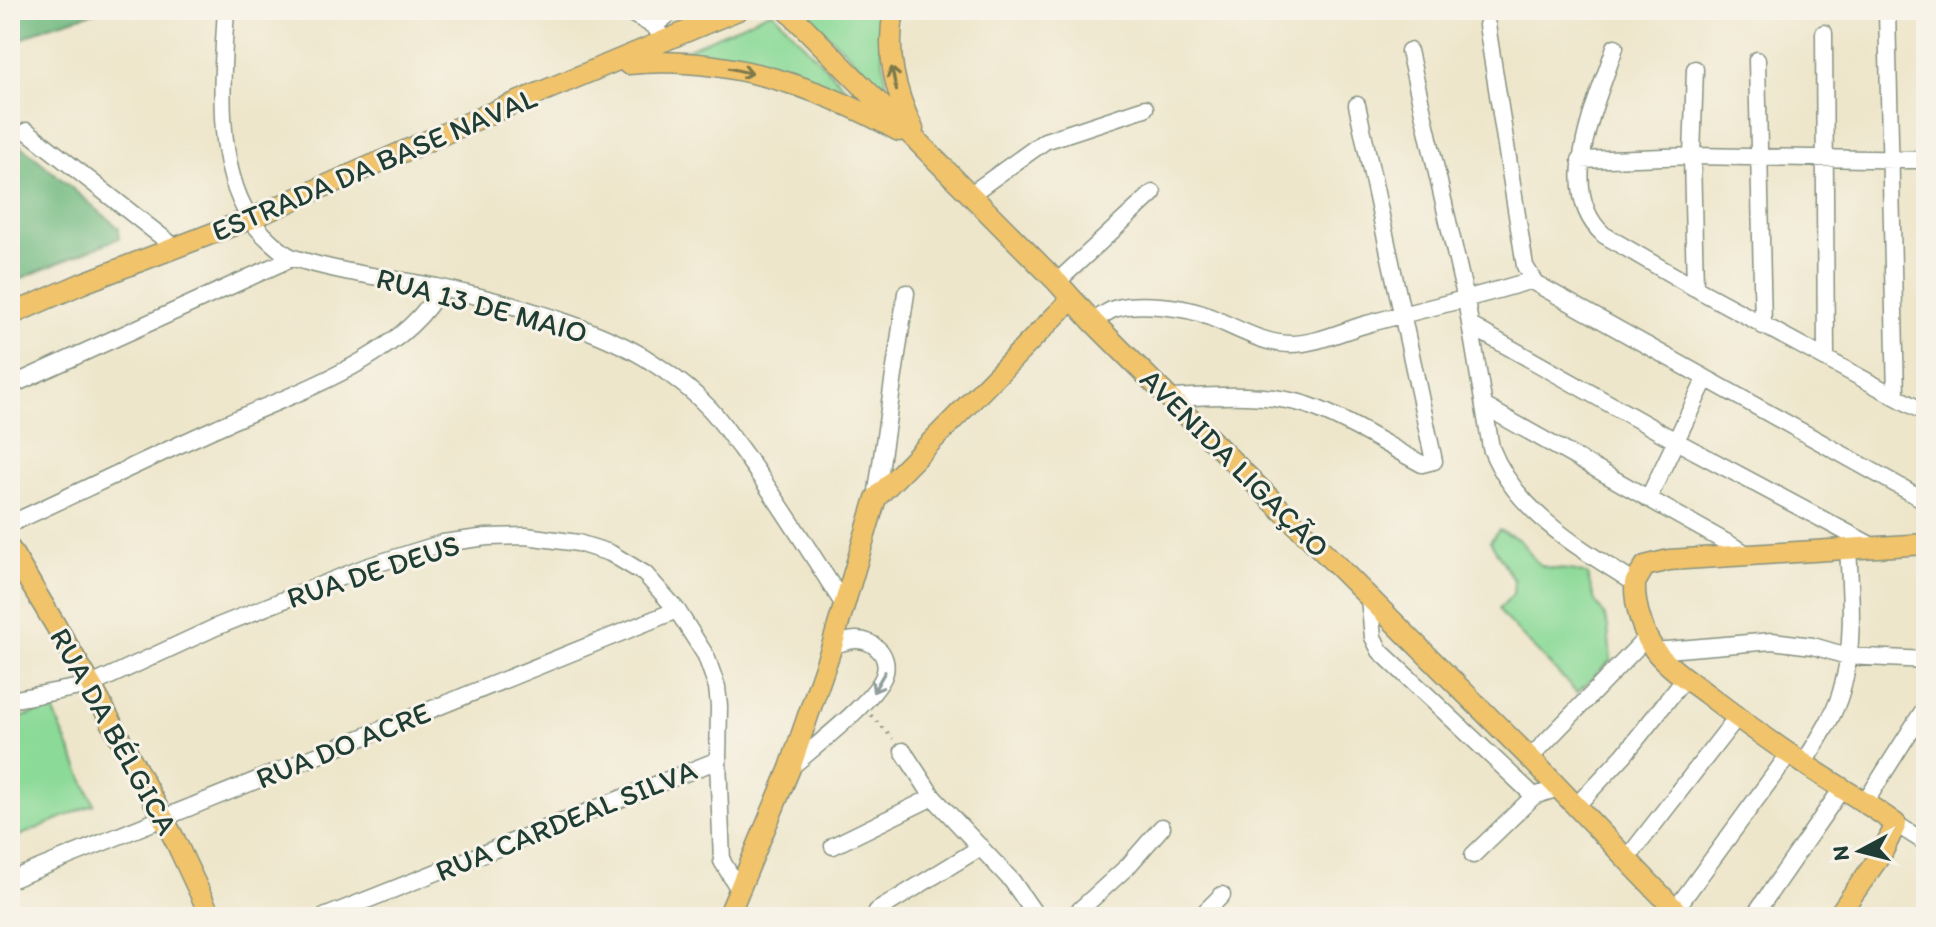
<svg xmlns="http://www.w3.org/2000/svg" width="1936" height="927" viewBox="0 0 1936 927" font-family="Itim,sans-serif">
  <style>
    .green { fill: #8cda98; stroke: #568c66; stroke-width: 2 }
    .forest { fill: #71ba80; stroke: #487c5a; stroke-width: 2 }
    .lines { fill: none; stroke-linecap: round; stroke-linejoin: round }
    .minor-casing { stroke: #869280; stroke-width: 19 }
    .major-casing { stroke: #869280; stroke-width: 23 }
    .path { stroke: #869280; stroke-width: 3; stroke-dasharray: 2 6; stroke-linecap: butt }
    .minor { stroke: #fff; stroke-width: 16 }
    .major { stroke: #f1c36a; stroke-width: 20 }
    .oneway { stroke: #7d794c }
    .oneway2 { stroke: #8f9e9a }
    .labels { text-anchor: middle; dominant-baseline: central; stroke-width: 6; stroke-linejoin: round; paint-order: stroke }
    .street-label { font-size: 30px; fill: #1f3d34; stroke: #f7f3e8 }
  </style>
  <rect width="100%" height="100%" fill="#f7f3e8"/>
  <filter id="ink" filterUnits="userSpaceOnUse"><feTurbulence type="fractalNoise" baseFrequency=".0125" numOctaves="2"/><feDisplacementMap in="SourceGraphic" scale="16" xChannelSelector="R" yChannelSelector="G"/><feConvolveMatrix kernelMatrix="1 2 1 2 8 2 1 2 1" color-interpolation-filters="sRGB"/></filter>
  <filter id="wash" filterUnits="userSpaceOnUse"><feTurbulence type="fractalNoise" baseFrequency=".006" numOctaves="4" result="noise"/><feDisplacementMap in="SourceGraphic" scale="32" xChannelSelector="R" yChannelSelector="G"/><feGaussianBlur stdDeviation="1.8" result="paint"/><feColorMatrix in="noise" values="0 0 0 0 0 0 0 0 0 0 0 0 0 0 0 0 0 1.4 0 .05"/><feComposite in="paint" operator="in"/></filter>
  <g filter="url(#wash)">
    <rect width="100%" height="100%" fill="#eee6cb"/>
    <path class="green" d="M803 10H886L881 46 888 93Z
      M772 11 858 101 684 51Z
      M1499 530C1507 533 1515 536 1521 542 1529 550 1533 562 1543 566 1556 572 1569 566 1587 575L1595 601 1604 614 1608 627 1611 660 1577 693 1503 616 1499 609 1513 594 1514 580 1490 541Z
      M52 708 94 804 10 840V721Z"/>
    <path class="forest" d="M10 10H103L46 27 10 45Z
      M10 136 119 228V238L10 283Z"/>
  </g>
  <g filter="url(#ink)">
    <g class="lines">
      <defs>
        <path id="minor" d="M226 10C222 73 214 163 250 218 256 229 283 255 294 258 340 273 390 278 437 287 499 300 590 325 644 357 666 371 688 386 706 405 719 417 729 434 740 448 777 498 810 552 844 605
          M625 10 654 26 666 42
          M1887 10 1896 396
          M1487 25 1525 266 1535 283 1926 501
          M654 26 674 10
          M1824 33 1826 359
          M1615 47C1598 101 1553 190 1604 235L1695 288 1926 413
          M1409 51 1466 300 1491 448C1516 512 1579 548 1635 583
          M1757 60 1763 326
          M1695 69 1692 156 1695 288
          M27 131 176 248
          M1580 160 1692 156 1926 160
          M971 194 1045 141 1145 108
          M1057 282 1153 193
          M1093 322C1100 317 1106 312 1114 309 1137 301 1188 307 1210 317 1235 327 1263 344 1290 344 1317 344 1342 331 1367 324 1422 309 1478 297 1532 280
          M1471 326 1674 440 1876 548
          M10 386 292 258
          M1171 398C1214 396 1265 392 1307 405 1345 418 1386 445 1422 464L1434 461 1357 105
          M1484 406 1747 554
          M876 498 906 293
          M1648 499 1705 380
          M10 524C79 492 147 459 216 428 286 396 404 359 440 288
          M1369 599 1373 637 1380 651 1534 796 1559 788
          M1655 651 1772 641 1813 646 1847 656 1926 660
          M10 700 91 685 216 627 366 567 443 543 487 537 526 536 578 543 610 553 645 574 677 610 706 656 717 687 719 706 718 760 722 861 738 888
          M903 751 933 797 1012 881 1037 917
          M1530 758 1647 637
          M1804 763C1817 741 1834 717 1841 692 1855 646 1851 596 1848 549
          M790 768C810 750 881 696 885 672 887 664 884 654 878 649 864 635 848 640 832 646
          M1866 801 1926 706
          M1576 806 1624 755 1685 678
          M1896 824 1926 843
          M833 846 933 797
          M1473 855 1534 796
          M1626 860 1737 717
          M10 880 677 610
          M1675 910 1790 753
          M877 911 981 847
          M324 917 718 760
          M1072 917 1128 866 1162 827
          M1200 917 1222 895
          M1753 917 1843 787"/>
        <path id="major" d="M787 10 1057 282 1093 322 1530 758 1682 917
          M894 10C886 53 894 90 913 129
          M628 64C721 54 818 86 899 131
          M10 315 83 283 250 219 491 113 738 10
          M10 549 91 685 175 840 211 917
          M728 917 790 768 832 646 876 498 1071 300
          M1837 917 1882 853 1896 824C1866 802 1834 784 1803 763 1771 742 1739 719 1708 695 1691 682 1670 669 1656 652 1643 636 1634 604 1635 583L1645 566 1669 560 1926 544"/>
      </defs>
      <use href="#minor" class="minor-casing"/>
      <use href="#major" class="major-casing"/>
      <path class="path" d="M871 715 893 739"/>
      <use href="#minor" class="minor"/>
      <use href="#major" class="major"/>
    </g>
    <defs><path id="oneway-shaft" d="M-6 0H5M1.5-3L5.5 0L1.5 3" fill="none" stroke-width="1.6" stroke-linecap="round" stroke-linejoin="round" transform="scale(2)"/></defs>
    <g class="oneway">
      <use href="#oneway-shaft" transform="translate(741 71) rotate(13)"/>
      <use href="#oneway-shaft" transform="translate(894 79) rotate(-102)"/>
    </g>
    <use class="oneway2" href="#oneway-shaft" transform="translate(879 682) rotate(120)"/>
  </g>
  <g class="labels">
    <g class="street-label">
      <text transform="translate(374 164) rotate(-23)">ESTRADA DA BASE NAVAL</text>
      <text transform="translate(482 305) rotate(15)">RUA 13 DE MAIO</text>
      <text transform="translate(1235 463) rotate(45)">AVENIDA LIGAÇÃO</text>
      <text transform="translate(373 571) rotate(-18)">RUA DE DEUS</text>
      <text transform="translate(114 731) rotate(61)">RUA DA BÉLGICA</text>
      <text transform="translate(343 745) rotate(-22)">RUA DO ACRE</text>
      <text transform="translate(566 820) rotate(-22)">RUA CARDEAL SILVA</text>
    </g>
  </g>
  <rect width="1936" height="927" fill="none" stroke="#f7f3e8" stroke-width="40"/>
  <g transform="translate(1860 851) rotate(263)" stroke="#f7f3e8" stroke-width="6" paint-order="stroke">
  <path d="M0-6L14 30L0 20L-14 30Z" fill="#1f3d34"/>
  <text y="-12" font-size="22" font-weight="bold" text-anchor="middle" fill="#1f3d34">N</text>
  </g>
</svg>
